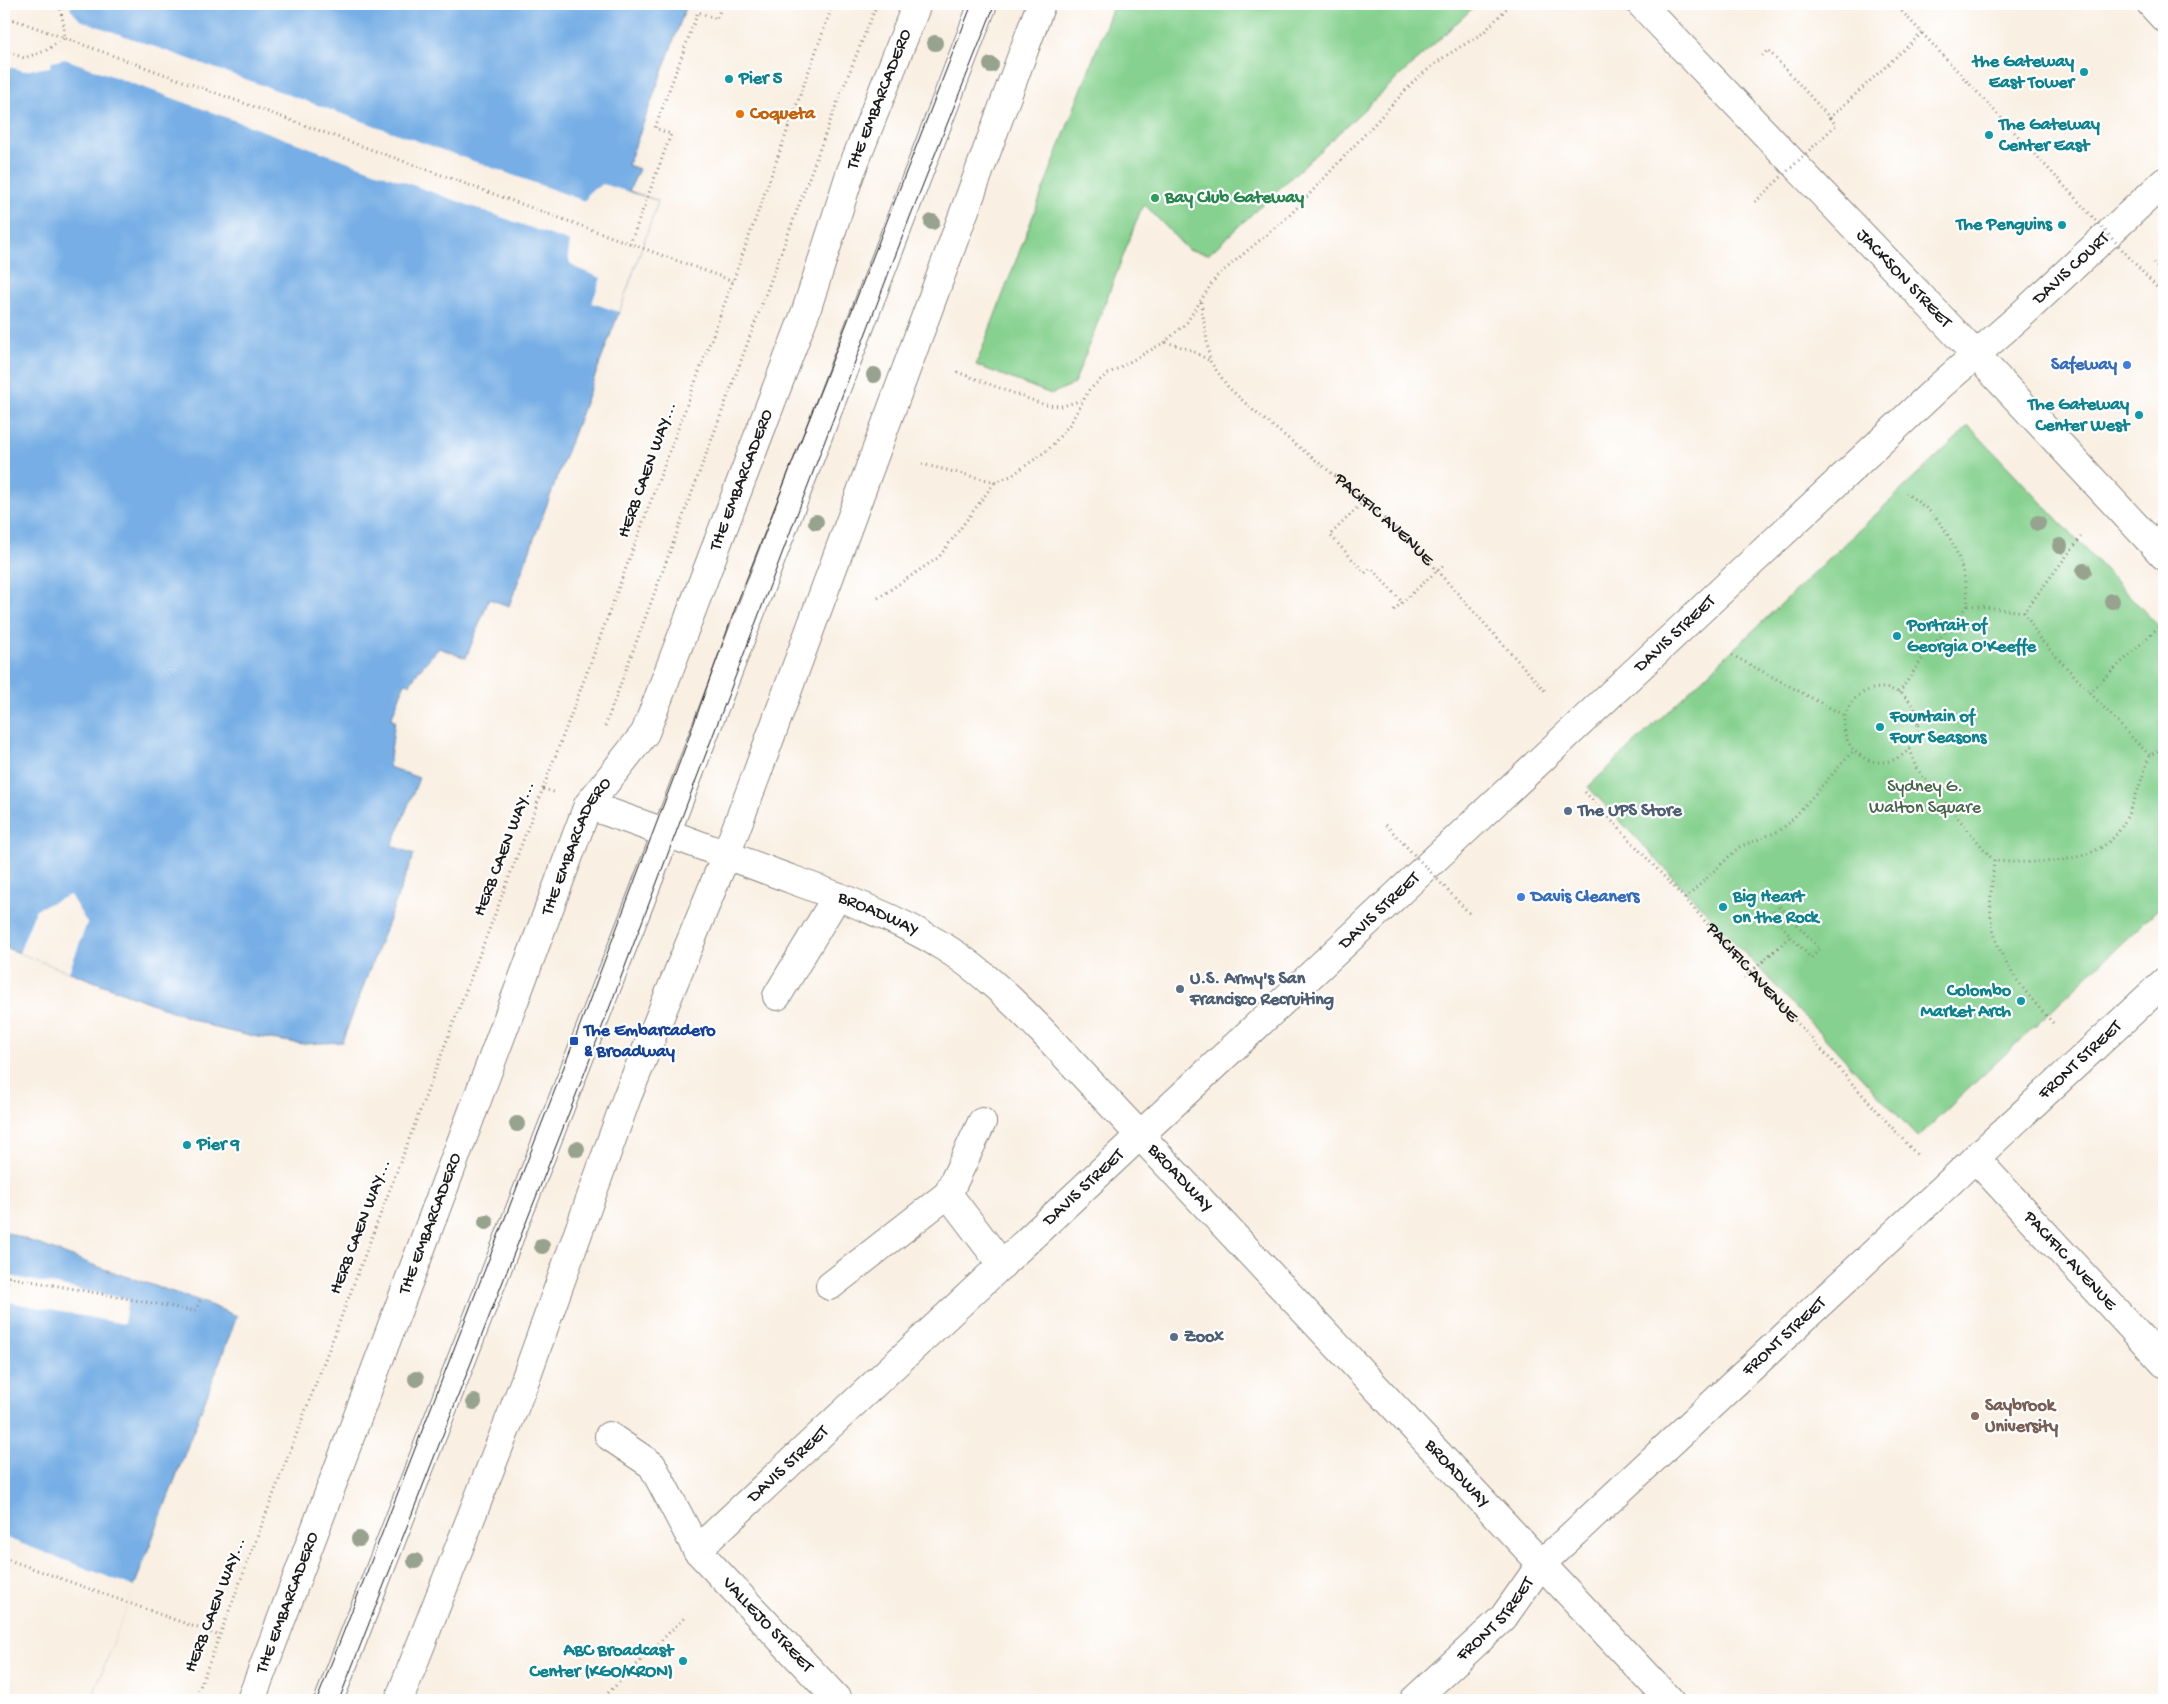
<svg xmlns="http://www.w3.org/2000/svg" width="2168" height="1704" viewBox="0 0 2168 1704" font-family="'Gochi Hand',sans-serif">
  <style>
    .green { fill: #86d18f; stroke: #517656 }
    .water { fill: #76aee5; stroke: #496580 }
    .pier { fill: #f9efe2 }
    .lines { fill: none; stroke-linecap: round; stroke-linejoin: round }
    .minor-casing { stroke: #8a867f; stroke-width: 30 }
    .major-casing { stroke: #8a867f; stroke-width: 30 }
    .path { stroke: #8a867f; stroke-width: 3; stroke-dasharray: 1 4; stroke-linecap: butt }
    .minor { stroke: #fff; stroke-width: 28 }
    .major { stroke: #fff; stroke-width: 28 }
    .tram { stroke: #1c1c1c; stroke-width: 1 }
    .path-bridge { stroke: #8a867f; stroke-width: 3; stroke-dasharray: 1 4; stroke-linecap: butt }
    .tree { fill: #97a38e }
    .culture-dot { fill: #0f9aa8; stroke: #fff; stroke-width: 2 }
    .food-dot { fill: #e8710a; stroke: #fff; stroke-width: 2 }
    .leisure-dot { fill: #2e9e5b; stroke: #fff; stroke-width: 2 }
    .shop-dot { fill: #3f7fe0; stroke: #fff; stroke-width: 2 }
    .service-dot { fill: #5c6f8a; stroke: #fff; stroke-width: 2 }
    .transit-dot { fill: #1a4fb4; stroke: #fff; stroke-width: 2 }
    .education-dot { fill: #8d6e63; stroke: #fff; stroke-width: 2 }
    .labels { text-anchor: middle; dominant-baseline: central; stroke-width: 4.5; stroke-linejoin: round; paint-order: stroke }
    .culture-label { font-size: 18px; font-weight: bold; fill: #0d838f; stroke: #fff; text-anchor: start }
    .street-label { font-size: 18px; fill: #1c1c1c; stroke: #fff }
    .food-label { font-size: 18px; font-weight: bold; fill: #c56008; stroke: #fff; text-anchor: start }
    .leisure-label { font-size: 18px; font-weight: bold; fill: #27864d; stroke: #fff; text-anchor: start }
    .shop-label { font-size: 18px; font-weight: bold; fill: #366cbe; stroke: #fff; text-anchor: end }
    .park-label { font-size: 18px; fill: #46644a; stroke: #fff }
    .service-label { font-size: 18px; font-weight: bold; fill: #4e5e75; stroke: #fff; text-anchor: start }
    .transit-label { font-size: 18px; font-weight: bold; fill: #164399; stroke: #fff; text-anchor: start }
    .education-label { font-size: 18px; font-weight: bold; fill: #785e54; stroke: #fff; text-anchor: start }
  </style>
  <rect width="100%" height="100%" fill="#fff"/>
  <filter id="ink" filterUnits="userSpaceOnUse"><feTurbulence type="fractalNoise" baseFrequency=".02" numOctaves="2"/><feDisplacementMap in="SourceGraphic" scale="10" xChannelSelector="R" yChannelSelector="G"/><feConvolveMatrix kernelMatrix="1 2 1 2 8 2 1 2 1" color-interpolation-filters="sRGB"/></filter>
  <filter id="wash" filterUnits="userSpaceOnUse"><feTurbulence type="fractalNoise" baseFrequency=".0096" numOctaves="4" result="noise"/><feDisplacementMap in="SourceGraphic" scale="20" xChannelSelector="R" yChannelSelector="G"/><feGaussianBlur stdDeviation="1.12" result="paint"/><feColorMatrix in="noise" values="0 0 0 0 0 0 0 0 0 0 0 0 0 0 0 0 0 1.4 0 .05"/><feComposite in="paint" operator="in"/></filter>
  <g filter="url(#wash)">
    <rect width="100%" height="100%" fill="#f9efe2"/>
    <path class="green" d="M1114 4H1477L1209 254 1188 250 1145 205 1140 212 1074 384 1051 394 976 365Z
      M1969 426 2164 632V903L1918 1137 1588 787Z"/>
    <path class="water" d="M4 4H687L628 165 639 169 629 191 658 201 619 312 509 606 489 599 466 658 439 648 418 671 410 684 405 683 391 719 395 720 389 767 419 778 392 846 414 854 342 1042 303 1044 245 1035 216 1028 4 947Z
      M4 1231 104 1269 200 1301 237 1316 91 1700H4Z"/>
    <path class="pier" d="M4 4H72L70 9 80 20 585 201 589 192 603 184 658 201 619 312 592 303 601 278 576 268 570 263 568 255 570 242 65 59 52 62 50 67 23 71 4 65Z
      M70 895 87 923 69 972 19 953 36 909Z
      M4 1275 128 1299 124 1324 4 1301Z
      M4 1537 135 1587 91 1700H4Z"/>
  </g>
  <g filter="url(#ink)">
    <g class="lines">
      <defs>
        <g id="minor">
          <path id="s3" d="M1641 4 1930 306 2164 556"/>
          <path d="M2151 4 2164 18"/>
          <path d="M777 996 837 896"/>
          <path d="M982 1122 948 1194 1002 1265"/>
          <path id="s4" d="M1975 1158 2164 1363"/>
          <path d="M830 1286 948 1194"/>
          <path id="s5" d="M609 1436 652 1465 697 1550 838 1700"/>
          <path id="s6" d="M697 1550 1940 386 2018 318 2164 182"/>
          <path d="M329 1700 641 899 983 4"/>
          <path id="s7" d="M1414 1700 1503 1618 1541 1564 2164 982"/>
        </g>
        <g id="major">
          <path id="s8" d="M588 805C651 827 714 850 777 874 834 895 892 915 944 947 981 970 1014 1002 1044 1033L1669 1700"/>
          <path id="s9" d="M251 1700 588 805 645 733 806 311 850 174 917 4"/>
          <path d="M399 1700 524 1383 627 1097 726 855 756 776 1041 4"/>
        </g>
      </defs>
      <use href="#minor" class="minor-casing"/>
      <use href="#major" class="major-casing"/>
      <g class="path">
        <path d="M1895 4 2058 179"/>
        <path d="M4 16 733 281"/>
        <path d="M4 50 24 58 45 51 64 38V25L59 4"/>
        <path d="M1762 56 1768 50 1830 118"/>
        <path d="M1833 115 1922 33"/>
        <path d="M630 244 671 134 655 128 698 12 717 19 722 4"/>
        <path d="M2153 263 2159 269"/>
        <path d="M2149 279 2164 295"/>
        <path id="s1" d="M1201 302 1210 361 1228 387 1255 412 1343 482 1414 545 1545 691"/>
        <path d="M1166 342 1191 350 1210 361"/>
        <path d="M957 372 1045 405 1063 406 1085 399"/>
        <path d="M922 464 995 482 1011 476 1049 449 1070 424 1089 390 1106 375 1165 342 1187 322 1216 277 1291 214 1415 80 1444 57 1483 33 1511 4"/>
        <path d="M1364 501 1330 535 1365 573 1371 568 1402 602"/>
        <path d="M878 598 939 557 995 482"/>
        <path d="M1968 605 2024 612 2081 537"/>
        <path d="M2024 612 2040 639 2137 743 2150 755"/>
        <path d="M1732 655 1845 716"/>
        <circle cx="1881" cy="725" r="37"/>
        <path d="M1899 693 1924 656 1968 605C1965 571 1957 541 1933 515 1926 507 1915 500 1906 493"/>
        <path d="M2089 693 2164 622"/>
        <path d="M605 726 835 108 877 4"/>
        <path d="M1910 749 1916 768 1994 861C2030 863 2088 866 2115 836 2131 817 2141 779 2150 755L2164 748"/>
        <path d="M543 789 557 793"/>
        <path id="s2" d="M1585 792 1685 899 1917 1155"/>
        <path d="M1994 861C1993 879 1989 898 1991 916 1995 959 2026 994 2054 1024"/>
        <path d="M1685 899 1739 847 1779 831 1789 823 1853 751"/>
        <path d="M1780 906 1820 949 1811 958 1771 914Z"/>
        <path d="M1751 972 1774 951"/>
        <path d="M4 1297 9 1277 195 1311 200 1301"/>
        <path d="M4 1558 220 1636"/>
        <path d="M195 1700 574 707 733 281 833 4"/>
        <path d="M601 1700 685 1617"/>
      </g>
      <use href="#minor" class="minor"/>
      <use href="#major" class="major"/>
      <path class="tram" d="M317 1700 574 1041 685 748 736 606 972 4
        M339 1700 585 1072 910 217 995 4"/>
      <path class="path-bridge" d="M2058 179 2149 279
        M1755 202 1836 125 1830 118 1833 115
        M1394 610 1443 565
        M1386 825 1470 914
        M1744 978 1791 936"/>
    </g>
    <g class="tree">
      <circle cx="935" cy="43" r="8"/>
      <circle cx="991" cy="65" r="8"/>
      <circle cx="932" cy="222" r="8"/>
      <circle cx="874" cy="375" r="8"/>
      <circle cx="816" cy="522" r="8"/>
      <circle cx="2038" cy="523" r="8"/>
      <circle cx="2060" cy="546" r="8"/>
      <circle cx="2084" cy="571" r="8"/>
      <circle cx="2112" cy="601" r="8"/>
      <circle cx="517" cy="1124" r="8"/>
      <circle cx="577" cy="1149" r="8"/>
      <circle cx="486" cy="1222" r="8"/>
      <circle cx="542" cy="1246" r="8"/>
      <circle cx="416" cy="1379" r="8"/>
      <circle cx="474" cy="1402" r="8"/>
      <circle cx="359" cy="1539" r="8"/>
      <circle cx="415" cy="1561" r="8"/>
    </g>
  </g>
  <g class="culture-dot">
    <circle cx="2084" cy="72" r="5"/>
    <circle cx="729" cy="79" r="5"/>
    <circle cx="1989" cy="135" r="5"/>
    <circle cx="2062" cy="225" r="5"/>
    <circle cx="2139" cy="415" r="5"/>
    <circle cx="1897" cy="636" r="5"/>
    <circle cx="1880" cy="727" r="5"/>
    <circle cx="1723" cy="907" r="5"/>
    <circle cx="2021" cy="1001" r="5"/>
    <circle cx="187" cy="1145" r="5"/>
    <circle cx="683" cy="1661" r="5"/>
  </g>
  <circle class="food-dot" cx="740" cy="114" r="5"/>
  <circle class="leisure-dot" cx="1155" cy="198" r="5"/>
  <g class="shop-dot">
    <circle cx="2127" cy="365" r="5"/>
    <circle cx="1521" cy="897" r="5"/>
  </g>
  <g class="service-dot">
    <circle cx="1568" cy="811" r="5"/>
    <circle cx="1180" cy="989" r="5"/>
    <circle cx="1174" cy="1337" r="5"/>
  </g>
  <rect class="transit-dot" x="569" y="1036" width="10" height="10" rx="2.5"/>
  <circle class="education-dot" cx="1975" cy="1416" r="5"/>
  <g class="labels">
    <g class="culture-label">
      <text x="2074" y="62" text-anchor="end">the Gateway<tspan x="2074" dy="21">East Tower</tspan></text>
      <text x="739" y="79">Pier 5</text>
      <text x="1999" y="125">The Gateway<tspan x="1999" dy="21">Center East</tspan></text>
      <text x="2052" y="225" text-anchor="end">The Penguins</text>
      <text x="2129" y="405" text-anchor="end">The Gateway<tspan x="2129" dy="21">Center West</tspan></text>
      <text x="1907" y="626">Portrait of<tspan x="1907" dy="21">Georgia O'Keeffe</tspan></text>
      <text x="1890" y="717">Fountain of<tspan x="1890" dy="21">Four Seasons</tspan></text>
      <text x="1733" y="897">Big Heart<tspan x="1733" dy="21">on the Rock</tspan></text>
      <text x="2011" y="991" text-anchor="end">Colombo<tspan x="2011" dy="21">Market Arch</tspan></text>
      <text x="197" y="1145">Pier 9</text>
      <text x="673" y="1651" text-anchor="end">ABC Broadcast<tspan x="673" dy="21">Center (KGO/KRON)</tspan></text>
    </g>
    <g class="street-label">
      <text stroke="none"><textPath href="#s9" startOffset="1724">THE EMBARCADERO</textPath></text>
      <text stroke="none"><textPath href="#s6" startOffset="1879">DAVIS COURT</textPath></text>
      <text stroke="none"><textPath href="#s3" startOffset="380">JACKSON STREET</textPath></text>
      <text transform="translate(648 470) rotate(-70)">HERB CAEN WAY...</text>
      <text stroke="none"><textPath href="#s9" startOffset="1319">THE EMBARCADERO</textPath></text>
      <text stroke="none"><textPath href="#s1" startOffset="296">PACIFIC AVENUE</textPath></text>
      <text stroke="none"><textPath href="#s6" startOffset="1340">DAVIS STREET</textPath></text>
      <text stroke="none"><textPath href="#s9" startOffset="914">THE EMBARCADERO</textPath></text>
      <text transform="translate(505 849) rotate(-69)">HERB CAEN WAY...</text>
      <text stroke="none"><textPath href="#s6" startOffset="935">DAVIS STREET</textPath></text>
      <text stroke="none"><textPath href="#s8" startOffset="310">BROADWAY</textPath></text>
      <text stroke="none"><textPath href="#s2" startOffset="246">PACIFIC AVENUE</textPath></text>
      <text stroke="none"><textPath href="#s7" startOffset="925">FRONT STREET</textPath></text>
      <text stroke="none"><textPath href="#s8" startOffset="715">BROADWAY</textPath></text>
      <text stroke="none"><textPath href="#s6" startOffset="530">DAVIS STREET</textPath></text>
      <text stroke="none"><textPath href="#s9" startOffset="509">THE EMBARCADERO</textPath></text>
      <text transform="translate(361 1227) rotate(-69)">HERB CAEN WAY...</text>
      <text stroke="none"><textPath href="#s4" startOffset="140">PACIFIC AVENUE</textPath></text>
      <text stroke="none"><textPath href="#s7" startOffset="520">FRONT STREET</textPath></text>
      <text stroke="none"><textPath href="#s6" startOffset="125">DAVIS STREET</textPath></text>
      <text stroke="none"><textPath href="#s8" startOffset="1120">BROADWAY</textPath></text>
      <text stroke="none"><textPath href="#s9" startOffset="104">THE EMBARCADERO</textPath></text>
      <text transform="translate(216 1605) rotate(-69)">HERB CAEN WAY...</text>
      <text stroke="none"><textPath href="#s7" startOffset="115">FRONT STREET</textPath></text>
      <text stroke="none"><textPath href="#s5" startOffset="251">VALLEJO STREET</textPath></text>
    </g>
    <g class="food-label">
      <text x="750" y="114">Coqueta</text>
    </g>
    <g class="leisure-label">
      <text x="1165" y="198">Bay Club Gateway</text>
    </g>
    <g class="shop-label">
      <text x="2117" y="365">Safeway</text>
      <text x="1531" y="897" text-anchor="start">Davis Cleaners</text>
    </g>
    <g class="park-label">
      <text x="1925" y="787">Sydney G.<tspan x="1925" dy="21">Walton Square</tspan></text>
    </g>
    <g class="service-label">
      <text x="1578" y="811">The UPS Store</text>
      <text x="1190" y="979">U.S. Army's San<tspan x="1190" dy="21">Francisco Recruiting</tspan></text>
      <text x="1184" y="1337">Zoox</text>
    </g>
    <g class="transit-label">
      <text x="584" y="1031">The Embarcadero<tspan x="584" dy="21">&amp; Broadway</tspan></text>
    </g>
    <g class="education-label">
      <text x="1985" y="1406">Saybrook<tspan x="1985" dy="21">University</tspan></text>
    </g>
  </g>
  <rect width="2168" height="1704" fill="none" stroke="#fff" stroke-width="20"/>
</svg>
